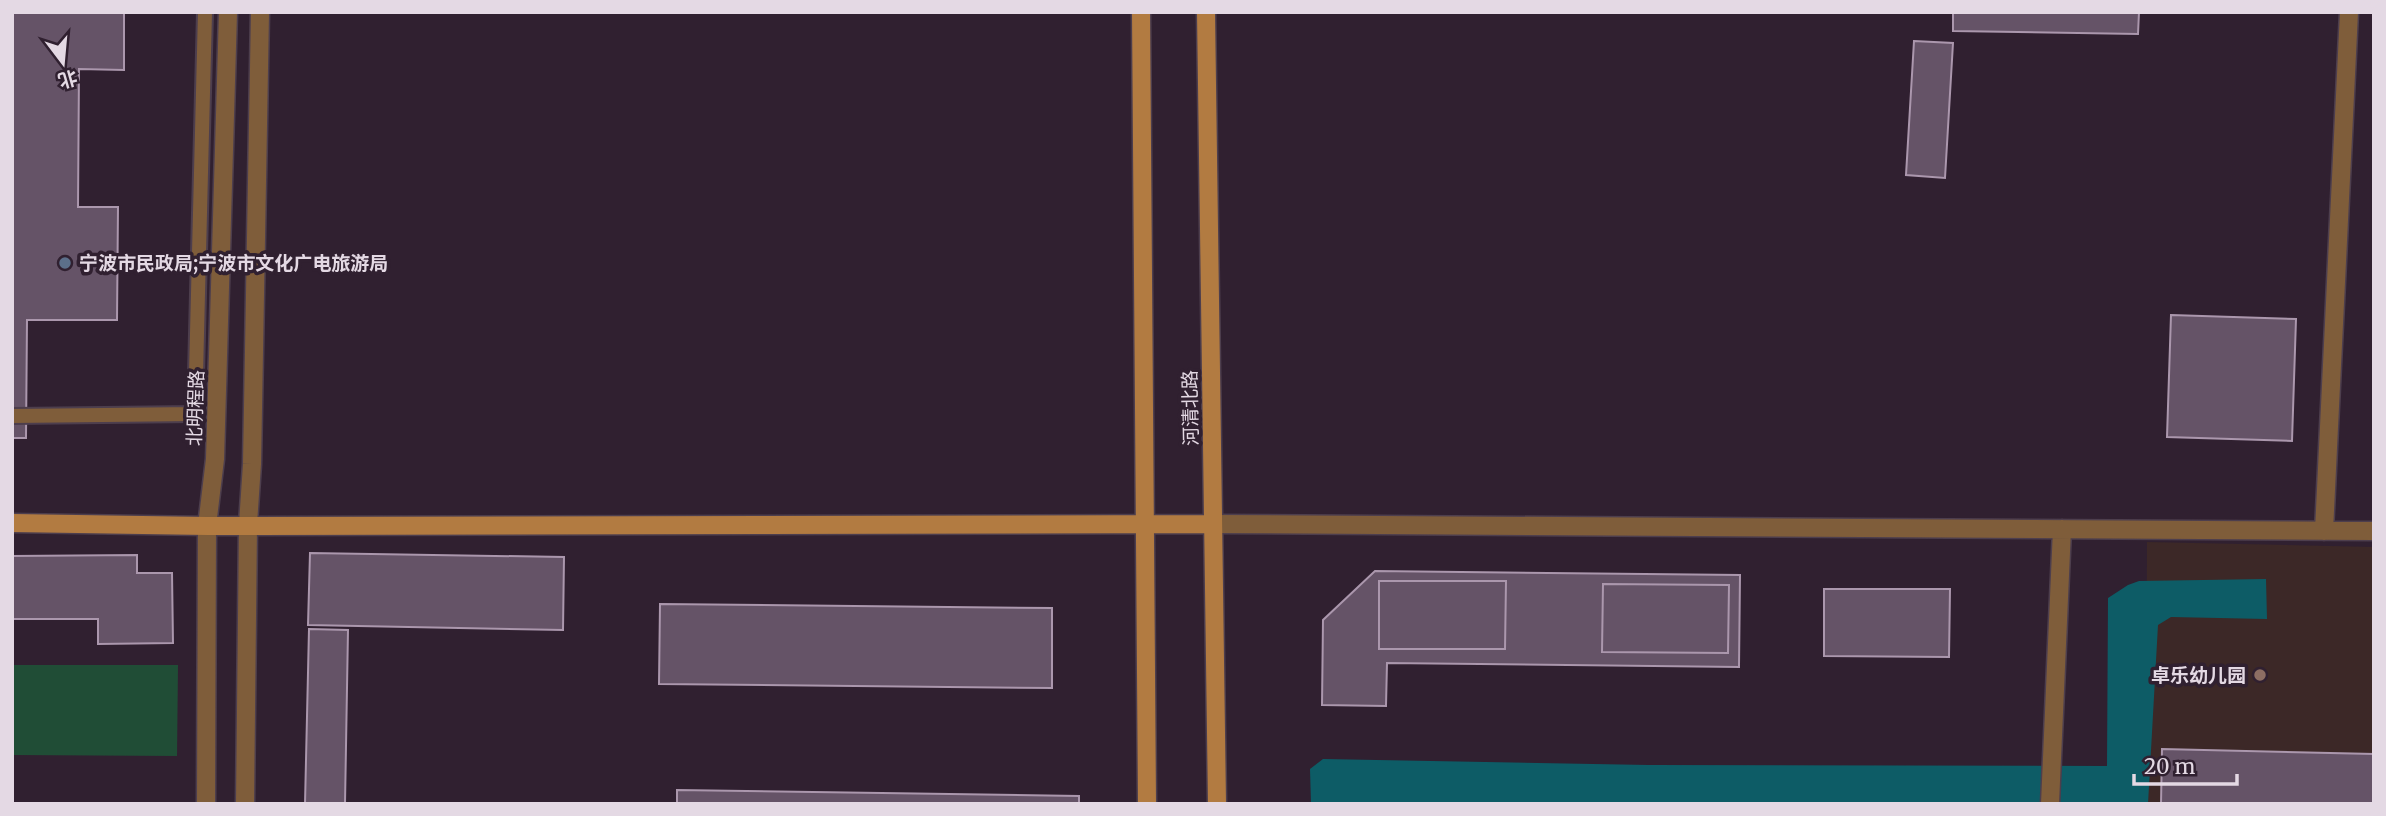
<svg xmlns="http://www.w3.org/2000/svg" width="2386" height="816" viewBox="0 0 2386 816" font-family="Merriweather,'Noto Sans SC',serif">
  <style>
    .education { fill: #3c2827 }
    .green { fill: #204d36 }
    .water { fill: #0d5c66 }
    .building { fill: #655367; stroke: #ab97ad; stroke-width: 2 }
    .lines { fill: none; stroke-linecap: round; stroke-linejoin: round }
    .lane-casing { stroke: #4d3e4d; stroke-width: 18 }
    .street-casing { stroke: #4d3e4d; stroke-width: 21 }
    .secondary-casing { stroke: #4d3e4d; stroke-width: 21 }
    .lane { stroke: #7f5d3a; stroke-width: 14 }
    .street { stroke: #7f5d3a; stroke-width: 18 }
    .secondary { stroke: #b27b41; stroke-width: 18 }
    .service-dot { fill: #5c6f8a; stroke: #302030; stroke-width: 2.5 }
    .education-dot { fill: #8d6e63; stroke: #302030; stroke-width: 2.5 }
    .labels { text-anchor: middle; dominant-baseline: central; stroke-width: 7; stroke-linejoin: round; paint-order: stroke }
    .poi-label { font-size: 19px; font-weight: bold; fill: #e4d9e4; stroke: #302030; text-anchor: start }
    .street-label { font-size: 19px; fill: #e4d9e4; stroke: #302030 }
  </style>
  <rect width="100%" height="100%" fill="#302030"/>
  <path class="education" d="M2147 542 2374 547V804H2146Z"/>
  <path class="green" d="M12 665H178L177 756 12 755Z"/>
  <path class="water" d="M2266 579 2267 619 2171 617 2158 625 2148 804H1311L1310 769 1323 759 1649 765 2107 766 2108 598 2128 585 2139 581Z"/>
  <path class="building" d="M12 12H124V70L79 69 78 207H118L117 320H27L26 438H12Z
    M1953 12H2139L2138 34 1953 31Z
    M1914 41 1953 43 1945 178 1906 175Z
    M2171 315 2296 319 2292 441 2167 437Z
    M310 553 564 557 563 630 308 625Z
    M137 555V573H172L173 643 98 644V619H12V556Z
    M1375 571 1740 575 1739 667 1387 663 1386 706 1322 705 1323 620Z
    M1379 581H1506L1505 649H1379Z
    M1603 584 1729 585 1728 653 1602 652Z
    M1824 589H1950L1949 657 1824 656Z
    M660 604 1052 608V688L659 684Z
    M309 629 348 630 345 804H305Z
    M2162 749 2374 754V804H2161Z
    M677 790 1079 796V804H677Z"/>
  <g class="lines">
    <defs>
      <path id="lane" d="M12 416 195 414 205 12"/>
      <path id="street" d="M1213 524 2374 531
        M2324 531 2349 12
        M206 804 207 526 215 459 228 12
        M245 804 248 524 252 464 260 12
        M2050 804 2062 529"/>
      <path id="secondary" d="M1141 12 1147 804
        M1206 12 1217 804
        M12 523 207 526 1213 524"/>
    </defs>
    <use href="#lane" class="lane-casing"/>
    <use href="#street" class="street-casing"/>
    <use href="#secondary" class="secondary-casing"/>
    <use href="#lane" class="lane"/>
    <use href="#street" class="street"/>
    <use href="#secondary" class="secondary"/>
  </g>
  <circle class="service-dot" cx="65" cy="263" r="7"/>
  <circle class="education-dot" cx="2260" cy="675" r="7"/>
  <g class="labels">
    <g class="poi-label">
      <text x="79" y="263">宁波市民政局;宁波市文化广电旅游局</text>
      <text x="2246" y="675" text-anchor="end">卓乐幼儿园</text>
    </g>
    <g class="street-label">
      <text transform="translate(195 408) rotate(-88)">北明程路</text>
      <text transform="translate(1190 408) rotate(-91)">河清北路</text>
    </g>
  </g>
  <rect width="2386" height="816" fill="none" stroke="#e4d9e4" stroke-width="28"/>
  <g transform="translate(63 63) rotate(164)" stroke="#302030" stroke-width="5" paint-order="stroke">
  <path d="M0-5L12 26L0 18L-12 26Z" fill="#e4d9e4"/>
  <text y="-10" font-size="19" font-weight="bold" text-anchor="middle" fill="#e4d9e4">北</text>
  </g>
  <path d="M2134 774v10h103v-10" fill="none" stroke="#e4d9e4" stroke-width="3.5"/>
  <text x="2144" y="774" font-size="21" fill="#e4d9e4" stroke="#302030" stroke-width="5" paint-order="stroke">20 m</text>
</svg>
